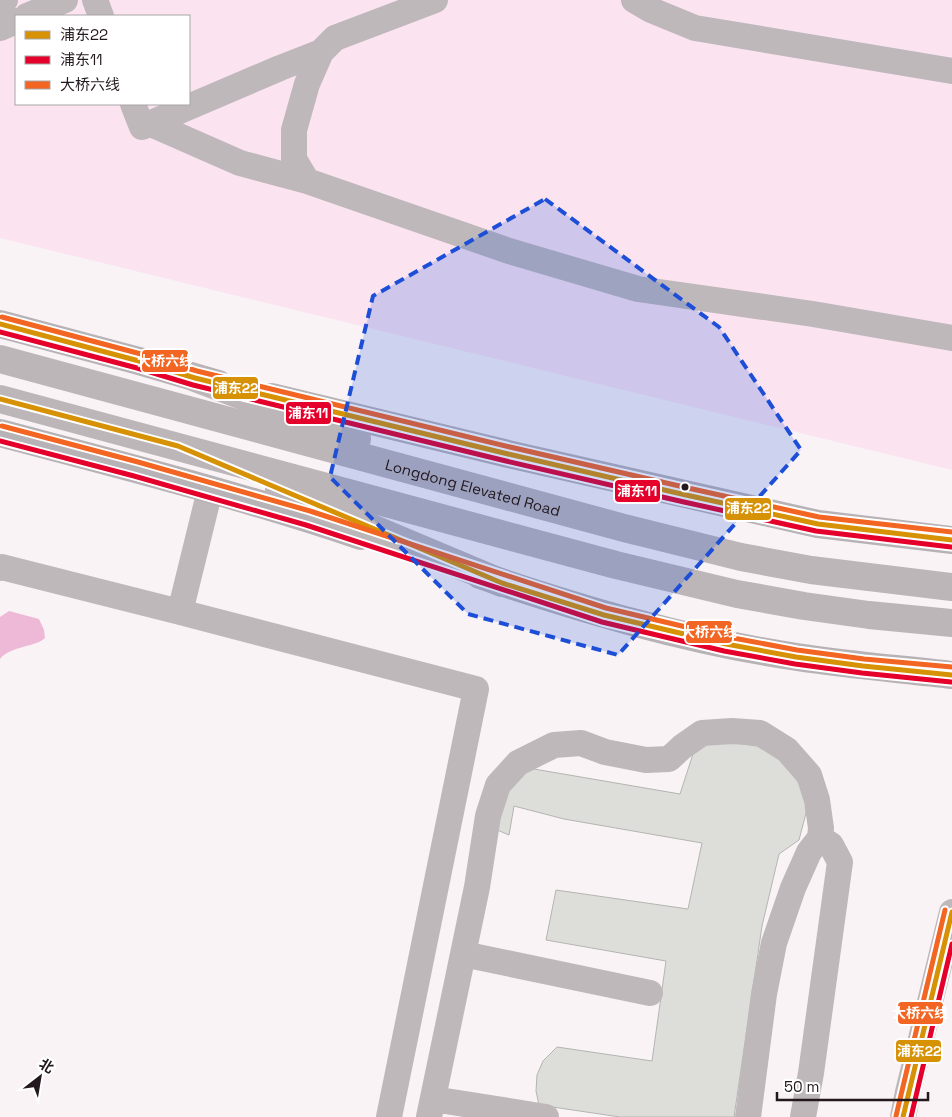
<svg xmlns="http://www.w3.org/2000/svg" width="952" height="1117" viewBox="0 0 952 1117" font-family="'Space Grotesk','Noto Sans SC',sans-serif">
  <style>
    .green { fill: #fbe4f0; fill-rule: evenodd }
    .water { fill: #eeb9d6 }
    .building { fill: #dddeda; stroke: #b4b5b1 }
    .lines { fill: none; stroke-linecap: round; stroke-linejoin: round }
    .minor { stroke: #beb8bb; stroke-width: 26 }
    .major { stroke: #b7b2b5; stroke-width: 28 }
    .highway { stroke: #bcb6b9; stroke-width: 28 }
    .bus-1-casing { stroke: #fff; stroke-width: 9 }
    .bus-2-casing { stroke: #fff; stroke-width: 9 }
    .bus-3-casing { stroke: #fff; stroke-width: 9 }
    .bus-1 { stroke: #d79104; stroke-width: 5 }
    .bus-2 { stroke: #e4002b; stroke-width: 5 }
    .bus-3 { stroke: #f26522; stroke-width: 5 }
    .marked { fill: #1d4ed8; fill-opacity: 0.2; stroke: #1d4ed8; stroke-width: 4; stroke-dasharray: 10 6; stroke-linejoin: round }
    .bus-dot { fill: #22181e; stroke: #fff; stroke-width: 2 }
    .labels { text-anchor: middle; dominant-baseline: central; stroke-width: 4.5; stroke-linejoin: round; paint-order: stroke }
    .street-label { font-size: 15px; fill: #22181e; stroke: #fff }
    .line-badge { stroke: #fff; stroke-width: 2 }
    .badge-label { font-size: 14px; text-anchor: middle; font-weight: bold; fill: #fff }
  </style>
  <rect width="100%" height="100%" fill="#f9f3f6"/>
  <path class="green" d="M0 0H952V470L0 238ZM16 16H189V104H16Z"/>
  <path class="water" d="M9 611 39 619 44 630 45 638C36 647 10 646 0 659V617Z"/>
  <path class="building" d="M718 740 763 747 783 762 799 783 806 799V813L799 840 779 854 762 926 734 1117H620L539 1105 536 1091 537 1075 543 1061 557 1047 652 1061 666 961 546 940 556 890 688 909 702 843 564 819 514 806 509 835 495 829 499 803 519 775 534 769 680 794 694 751Z"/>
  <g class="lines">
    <path class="minor" d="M95 0 101 16
      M435 0 335 38 321 52 307 84 294 130V159L307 181 509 251 638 289 813 314 952 338
      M634 0 651 10 695 28 952 71
      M0 2 5 0
      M27 16 65 0
      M0 28 16 21
      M133 104 142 127 280 68 321 52
      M149 123 240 163 307 181
      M0 568 2 567 180 612 210 490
      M180 612 476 689 389 1117
      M463 954 650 993
      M433 1099 546 1117
      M429 1117 477 887 488 816 498 785 518 763 554 745 581 743 605 752 646 760 669 759 682 747 702 733 732 731 760 733 787 750 809 775 817 800 821 828 820 838
      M748 1117 764 994 774 943 793 888 809 852 820 838 831 845 840 862 811 1073 803 1117
      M903 1117 908 1092 952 912"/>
    <path class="major" d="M0 324 139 361 218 384
      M272 397 508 454 818 524 952 540
      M0 433C121 465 243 496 361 536
      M480 575C583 610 689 641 797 657 848 665 900 669 952 675"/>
    <g class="highway">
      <path id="s1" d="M0 359 624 528 741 557 811 570 952 587"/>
      <path d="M195 378 357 439"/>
      <path d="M0 399 616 565 737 594 804 606 869 615 952 623"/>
      <path d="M279 489 502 583"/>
    </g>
    <defs>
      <path id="bus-1" d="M0 324 139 361 195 378 508 454 686 495 818 524 952 540
        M0 399 178 446 502 583 604 615 726 644 796 657 863 666 952 675
        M903 1117 952 912"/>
      <path id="bus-2" d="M0 332 137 368 193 385 506 461 684 502 816 531 951 547
        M0 441 134 476 306 525 602 622 724 651 795 664 862 673 951 682
        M911 1117 952 944"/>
      <path id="bus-3" d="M2 317 141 354 197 371 510 447 688 488 819 517 952 532
        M2 426 138 462 310 511 606 608 728 637 797 650 864 659 952 667
        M896 1116 945 910"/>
    </defs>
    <use href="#bus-1" class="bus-1-casing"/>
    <use href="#bus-2" class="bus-2-casing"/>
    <use href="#bus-3" class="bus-3-casing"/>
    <use href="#bus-1" class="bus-1"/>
    <use href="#bus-2" class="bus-2"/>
    <use href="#bus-3" class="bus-3"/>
  </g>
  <path class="marked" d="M545 199 719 327 801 450 618 655 468 614 330 477 373 296Z"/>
  <circle class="bus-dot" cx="685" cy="487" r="4.5"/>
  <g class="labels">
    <g class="street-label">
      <text stroke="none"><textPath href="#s1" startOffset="490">Longdong Elevated Road</textPath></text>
    </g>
  </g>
  <g class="line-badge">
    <rect x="141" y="349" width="48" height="24" rx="5" fill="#f26522"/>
    <rect x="212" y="376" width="47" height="24" rx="5" fill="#d79104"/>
    <rect x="285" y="401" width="47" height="24" rx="5" fill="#e4002b"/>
    <rect x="614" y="479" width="47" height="24" rx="5" fill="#e4002b"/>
    <rect x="724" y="497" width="48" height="24" rx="5" fill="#d79104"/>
    <rect x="685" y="620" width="48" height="24" rx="5" fill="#f26522"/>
    <rect x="897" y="1001" width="47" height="24" rx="5" fill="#f26522"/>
    <rect x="895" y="1039" width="47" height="24" rx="5" fill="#d79104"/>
  </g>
  <g class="badge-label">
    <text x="165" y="366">大桥六线</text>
    <text x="236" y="393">浦东22</text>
    <text x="308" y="418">浦东11</text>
    <text x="637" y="496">浦东11</text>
    <text x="748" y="513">浦东22</text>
    <text x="709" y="637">大桥六线</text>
    <text x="920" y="1018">大桥六线</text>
    <text x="919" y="1056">浦东22</text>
  </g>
  <rect x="15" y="15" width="175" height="90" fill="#ffffff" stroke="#a7a3a5"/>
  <rect x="25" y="31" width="25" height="8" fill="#d79104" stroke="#a7a3a5"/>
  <text x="60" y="40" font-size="15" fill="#22181e">浦东22</text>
  <rect x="25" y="56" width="25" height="8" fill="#e4002b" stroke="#a7a3a5"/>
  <text x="60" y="65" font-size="15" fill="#22181e">浦东11</text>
  <rect x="25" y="81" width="25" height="8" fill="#f26522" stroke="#a7a3a5"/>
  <text x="60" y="90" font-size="15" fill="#22181e">大桥六线</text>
  <g transform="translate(40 1077) rotate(31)" stroke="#ffffff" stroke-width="4" paint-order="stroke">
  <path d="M0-4L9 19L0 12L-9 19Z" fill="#22181e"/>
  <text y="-8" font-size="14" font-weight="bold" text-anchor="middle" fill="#22181e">北</text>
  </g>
  <path d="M777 1092v8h151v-8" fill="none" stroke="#22181e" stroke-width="2.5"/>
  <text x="784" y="1092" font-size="15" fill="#22181e" stroke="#ffffff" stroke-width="4" paint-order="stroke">50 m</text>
</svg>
